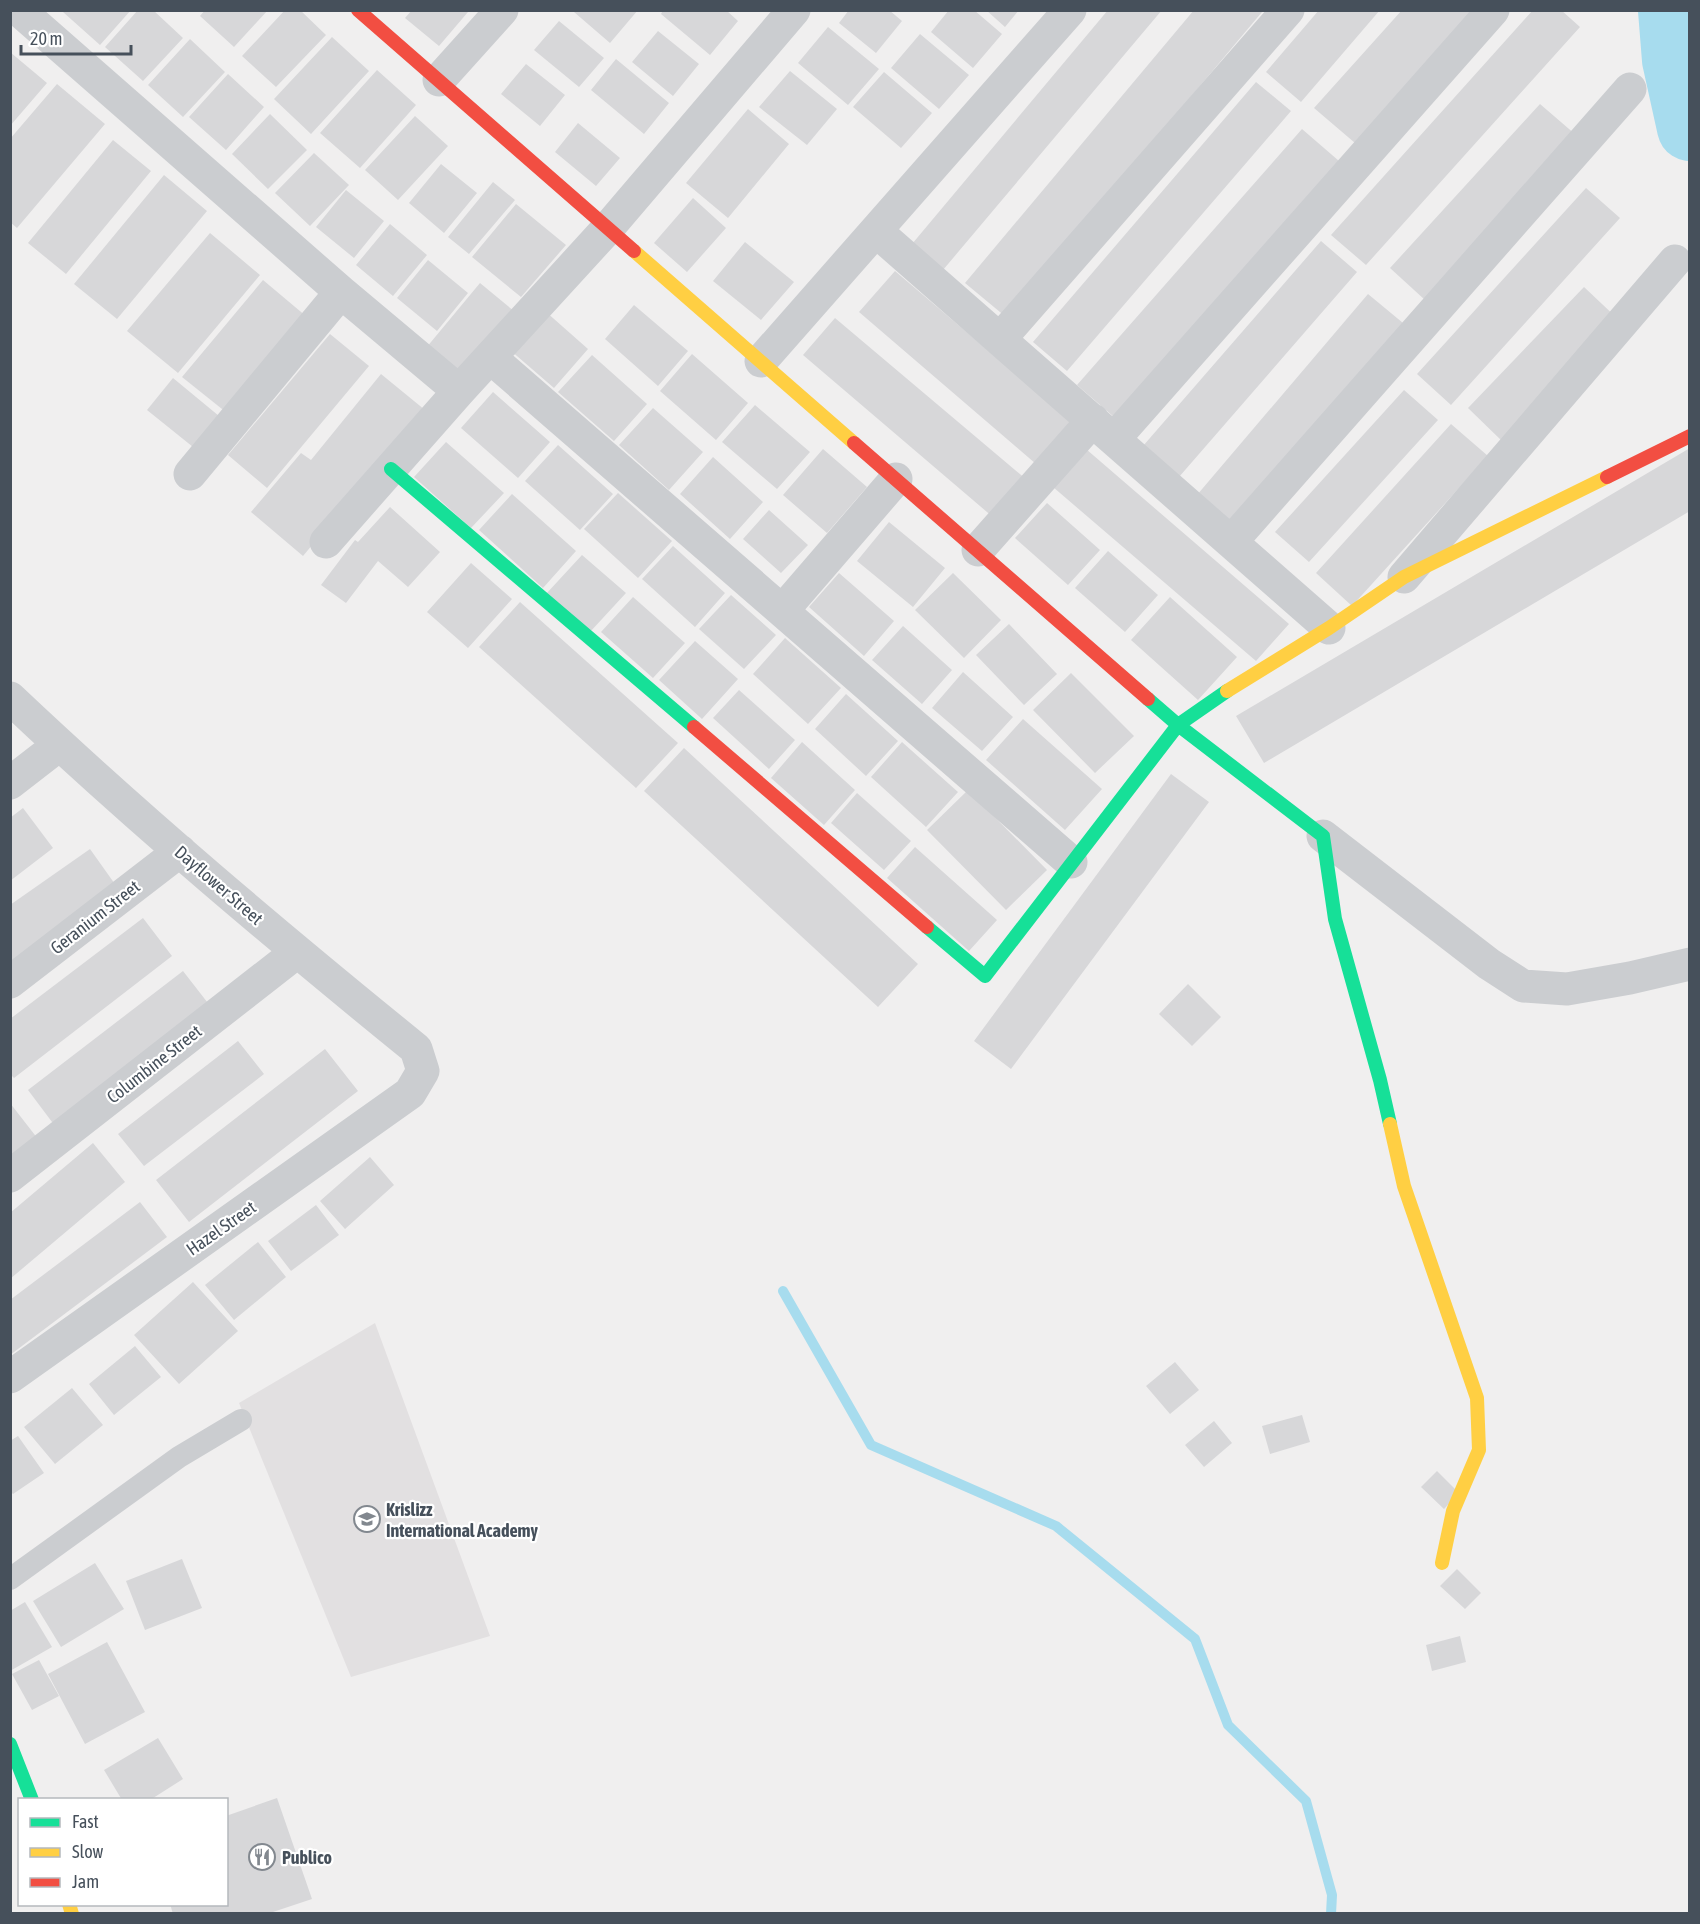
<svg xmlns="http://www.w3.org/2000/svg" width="1700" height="1924" viewBox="0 0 1700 1924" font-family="'Asap Condensed',sans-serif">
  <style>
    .education { fill: #e2e0e1 }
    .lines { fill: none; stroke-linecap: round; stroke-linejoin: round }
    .stream { stroke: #a7dcee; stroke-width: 10 }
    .river { stroke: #a7dcee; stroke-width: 66 }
    .building { fill: #d7d7d9 }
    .lane { stroke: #cbcdd0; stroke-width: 22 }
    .street { stroke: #cbcdd0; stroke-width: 33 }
    .fast { stroke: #16e098; stroke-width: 14 }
    .slow { stroke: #ffcf43; stroke-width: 14 }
    .jam { stroke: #f24e42; stroke-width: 14 }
    .labels { text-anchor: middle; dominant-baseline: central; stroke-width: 4.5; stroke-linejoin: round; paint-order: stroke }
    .street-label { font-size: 18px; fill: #46505b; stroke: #fff }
    .poi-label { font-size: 18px; font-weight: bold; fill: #46505b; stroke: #fff; text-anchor: start }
  </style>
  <rect width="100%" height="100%" fill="#f0efef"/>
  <path class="education" d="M375 1323 490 1636 351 1677 239 1403Z"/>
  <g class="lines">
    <path class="stream" d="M783 1291 871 1445 1056 1526 1195 1639 1228 1725 1306 1801 1332 1895 1331 1914"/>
    <path class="river" d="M1671 10 1675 60 1690 128"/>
  </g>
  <path class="building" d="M65 10H131L100 45 63 12Z
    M138 10H153L183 38 143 81 105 47Z
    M205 10H268L234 47 200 16Z
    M285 10H300L326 35 276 87 242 56Z
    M412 10H467L468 12 439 46 405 18Z
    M575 10H638L610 43 574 12Z
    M663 10H726L738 21 710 55 661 14Z
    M849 10H889L902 21 876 53 839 23Z
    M949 10H974L1002 34 973 68 931 32Z
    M986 10H1019L1005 27Z
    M1108 10H1162L943 270 912 244Z
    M1194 10H1260L1262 12 1006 317 965 283Z
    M1319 10H1380L1301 102 1266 72Z
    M1402 10H1474L1355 143 1314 108Z
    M1533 10H1561L1580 27 1366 265 1331 235Z
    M559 21 604 58 579 87 534 50Z
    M828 27 879 69 848 105 798 63Z
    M658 31 699 64 673 96 632 62Z
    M920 34 969 75 939 109 891 68Z
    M332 37 369 71 311 134 274 99Z
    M190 39 225 72 183 117 148 85Z
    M10 52 47 83 10 126Z
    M616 59 669 103 644 134 591 90Z
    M526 64 565 95 540 126 501 94Z
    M377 70 416 105 360 168 320 133Z
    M790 71 837 109 807 145 759 107Z
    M884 72 932 113 901 148 853 107Z
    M228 74 264 107 226 150 189 117Z
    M1256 82 1291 111 1067 371 1033 342Z
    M57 84 105 124 17 228 10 222V139Z
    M1540 104 1576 135 1425 300 1390 268Z
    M748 109 789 144 728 218 686 183Z
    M270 114 307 150 268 189 232 154Z
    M415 116 448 146 398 200 365 170Z
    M578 123 620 158 596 186 555 152Z
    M1302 129 1339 161 1114 417 1077 385Z
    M113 140 151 171 66 274 28 243Z
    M314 153 349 185 310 226 275 193Z
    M441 164 477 193 444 233 409 203Z
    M164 175 207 211 117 319 74 284Z
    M493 182 515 200 469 254 448 237Z
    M1586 188 1620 218 1451 405 1417 374Z
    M346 190 384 221 354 258 316 227Z
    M693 198 726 228 687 272 654 243Z
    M516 204 566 245 521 297 472 257Z
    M390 224 427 255 393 296 356 265Z
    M210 233 260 275 178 373 127 331Z
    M1321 241 1357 272 1179 477 1143 446Z
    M745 242 794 282 761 320 713 281Z
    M428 260 468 293 437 331 397 298Z
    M895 271 1072 422 1036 464 859 312Z
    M263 280 307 317 227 413 182 377Z
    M480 283 515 312 461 377 426 348Z
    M1584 287 1620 321 1503 442 1468 408Z
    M1368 294 1403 323 1232 524 1197 495Z
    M634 305 688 351 658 386 605 339Z
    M545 311 588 349 554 388 510 350Z
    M835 318 1027 480 994 518 803 355Z
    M330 334 369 366 267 488 228 455Z
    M692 354 748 403 716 440 660 391Z
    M592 355 647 404 614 441 558 392Z
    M381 374 425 410 303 556 251 512 301 453 311 460Z
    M173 378 219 416 193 447 147 410Z
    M1404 390 1438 420 1309 562 1275 532Z
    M493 392 550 442 518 478 461 428Z
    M755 405 810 452 777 489 722 442Z
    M653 408 703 452 669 490 619 445Z
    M1451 424 1488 456 1352 606 1316 573Z
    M446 442 504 493 471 528 414 477Z
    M558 445 613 494 580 530 525 481Z
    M1690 448V511L1264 763 1236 716Z
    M823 449 867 487 827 533 783 495Z
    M1086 449 1289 624 1256 661 1053 487Z
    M713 457 763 502 730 539 680 494Z
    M618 493 672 541 638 578 584 529Z
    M512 494 576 551 543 588 479 530Z
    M1047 503 1100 550 1068 585 1015 538Z
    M390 507 440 552 408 587 378 561 346 603 321 585 355 540 358 542Z
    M769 510 808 545 781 573 743 539Z
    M889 522 945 568 913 607 857 561Z
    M673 546 725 593 695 627 642 579Z
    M1108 551 1158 595 1125 632 1075 588Z
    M582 555 626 593 590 632 546 594Z
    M471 563 512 599 468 648 427 612Z
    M839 573 894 621 864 656 809 607Z
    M953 573 1001 620 964 658 915 610Z
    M731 595 776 635 744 669 699 629Z
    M633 597 685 643 653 678 601 632Z
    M1170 597 1237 657 1198 700 1131 640Z
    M520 602 678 743 636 788 479 647Z
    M1009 624 1057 674 1024 705 976 655Z
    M903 626 952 670 922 704 872 660Z
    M785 638 841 688 808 724 753 674Z
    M695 641 738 679 702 719 659 680Z
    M963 672 1013 717 982 751 932 708Z
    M1071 673 1134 736 1095 773 1033 710Z
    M739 690 795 740 769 769 713 718Z
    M846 694 898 741 866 776 815 729Z
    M1023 719 1102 789 1065 830 986 760Z
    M802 742 855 790 824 825 771 778Z
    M902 742 958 792 926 827 871 777Z
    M684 748 918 964 878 1007 644 791Z
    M1171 774 1209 802 1011 1069 974 1041Z
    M968 790 1047 870 1006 910 927 830Z
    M857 793 911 841 884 870 831 823Z
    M23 808 53 848 10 881V818Z
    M915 847 997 920 969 951 887 878Z
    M90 849 122 894 10 973V905Z
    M143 918 172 956 14 1078 10 1074V1019Z
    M183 971 211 1007 55 1126 28 1090Z
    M1188 984 1221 1017 1192 1046 1159 1014Z
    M238 1041 264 1074 144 1166 118 1134Z
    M325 1049 358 1091 189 1222 156 1180Z
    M10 1103 38 1139 10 1160Z
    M93 1143 125 1182 10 1279V1213Z
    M370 1157 394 1185 345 1229 320 1201Z
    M140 1202 167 1237 10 1355V1300Z
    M316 1205 339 1235 291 1271 268 1241Z
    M258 1242 286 1277 234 1320 205 1285Z
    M193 1282 238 1331 179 1384 134 1335Z
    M135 1346 161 1377 114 1415 89 1384Z
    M1175 1362 1199 1390 1170 1414 1146 1386Z
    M72 1388 103 1425 55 1464 24 1427Z
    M1302 1415 1310 1442 1270 1454 1262 1426Z
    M1214 1421 1232 1443 1204 1467 1185 1445Z
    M18 1436 44 1473 13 1494 10 1491V1441Z
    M1437 1471 1459 1493 1444 1509 1421 1487Z
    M182 1559 202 1608 145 1630 126 1581Z
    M95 1563 124 1609 61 1647 33 1601Z
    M1457 1569 1481 1593 1465 1609 1440 1586Z
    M25 1602 52 1647 10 1671V1611Z
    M1460 1636 1466 1662 1432 1671 1426 1645Z
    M107 1642 145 1712 85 1744 48 1674Z
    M39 1660 59 1696 32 1710 12 1674Z
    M158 1738 183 1779 150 1800H122L104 1770Z
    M277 1798 312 1899 267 1914H173L170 1904H226V1816Z"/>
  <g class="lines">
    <path class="lane" d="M10 1579 179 1457 241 1420"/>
    <path class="street" d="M19 10 341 292 459 391
      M439 80 502 10
      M876 231 1329 628
      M1000 339 1288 10
      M491 358 1071 862
      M761 361 1070 10
      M1114 439 1493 10
      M190 474 341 292
      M326 542 459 391 608 228 794 10
      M1231 542 1630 89
      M978 550 1093 420
      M1404 577 1675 261
      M783 610 896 479
      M10 698C140 821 277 936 416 1049L423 1071 410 1093 10 1377
      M10 783 59 745
      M1323 836 1489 964 1523 986 1567 989 1630 978 1690 964
      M10 982 180 851
      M10 1176 297 952"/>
    <path class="fast" d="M391 469 694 727
      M1148 699 1178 725 1323 836 1335 919 1380 1080 1390 1124
      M927 927 985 976 1178 725 1227 691
      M10 1744 32 1800"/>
    <path class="slow" d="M634 251 854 443
      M1227 691 1329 628 1404 577 1607 477
      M1390 1124 1404 1186 1477 1398 1479 1450 1453 1511 1442 1563
      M69 1904 72 1914"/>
    <path class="jam" d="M358 10 634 251
      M854 443 1148 699
      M1607 477 1690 436
      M694 727 927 927"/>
  </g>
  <defs>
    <symbol id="school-ring" viewBox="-11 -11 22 22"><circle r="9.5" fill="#fff" stroke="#82888f" stroke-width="1.5"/><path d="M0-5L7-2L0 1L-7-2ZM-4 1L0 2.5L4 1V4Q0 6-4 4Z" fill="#82888f"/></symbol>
    <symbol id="restaurant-ring" viewBox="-11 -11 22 22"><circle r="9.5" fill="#fff" stroke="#82888f" stroke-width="1.5"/><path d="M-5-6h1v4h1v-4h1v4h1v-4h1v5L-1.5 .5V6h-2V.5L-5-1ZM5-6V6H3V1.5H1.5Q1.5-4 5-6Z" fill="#82888f"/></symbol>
  </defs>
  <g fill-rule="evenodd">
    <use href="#school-ring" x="352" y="1504" width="30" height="30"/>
    <use href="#restaurant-ring" x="247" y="1842" width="30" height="30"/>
  </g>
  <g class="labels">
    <g class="street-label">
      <text transform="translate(219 885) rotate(41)">Dayflower Street</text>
      <text transform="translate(95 917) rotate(-38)">Geranium Street</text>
      <text transform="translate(154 1064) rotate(-38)">Columbine Street</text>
      <text transform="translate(221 1228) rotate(-35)">Hazel Street</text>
    </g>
    <g class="poi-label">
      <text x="386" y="1509">Krislizz<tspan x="386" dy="21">International Academy</tspan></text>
      <text x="282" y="1857">Publico</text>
    </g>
  </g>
  <rect width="1700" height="1924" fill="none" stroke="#46505b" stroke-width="24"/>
  <rect x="18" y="1798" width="210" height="108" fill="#ffffff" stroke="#b5b9bd" stroke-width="1.5"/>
  <rect x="30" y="1818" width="30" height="9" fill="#16e098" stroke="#b5b9bd" stroke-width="1.5"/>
  <text x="72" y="1828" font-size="18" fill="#46505b">Fast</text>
  <rect x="30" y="1848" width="30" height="9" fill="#ffcf43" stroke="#b5b9bd" stroke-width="1.5"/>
  <text x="72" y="1858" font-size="18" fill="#46505b">Slow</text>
  <rect x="30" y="1878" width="30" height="9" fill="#f24e42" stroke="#b5b9bd" stroke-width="1.5"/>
  <text x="72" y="1888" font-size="18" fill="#46505b">Jam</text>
  <path d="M21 45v9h110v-9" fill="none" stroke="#46505b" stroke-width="3"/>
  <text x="30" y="45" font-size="18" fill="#46505b" stroke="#ffffff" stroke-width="4.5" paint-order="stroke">20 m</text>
</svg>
